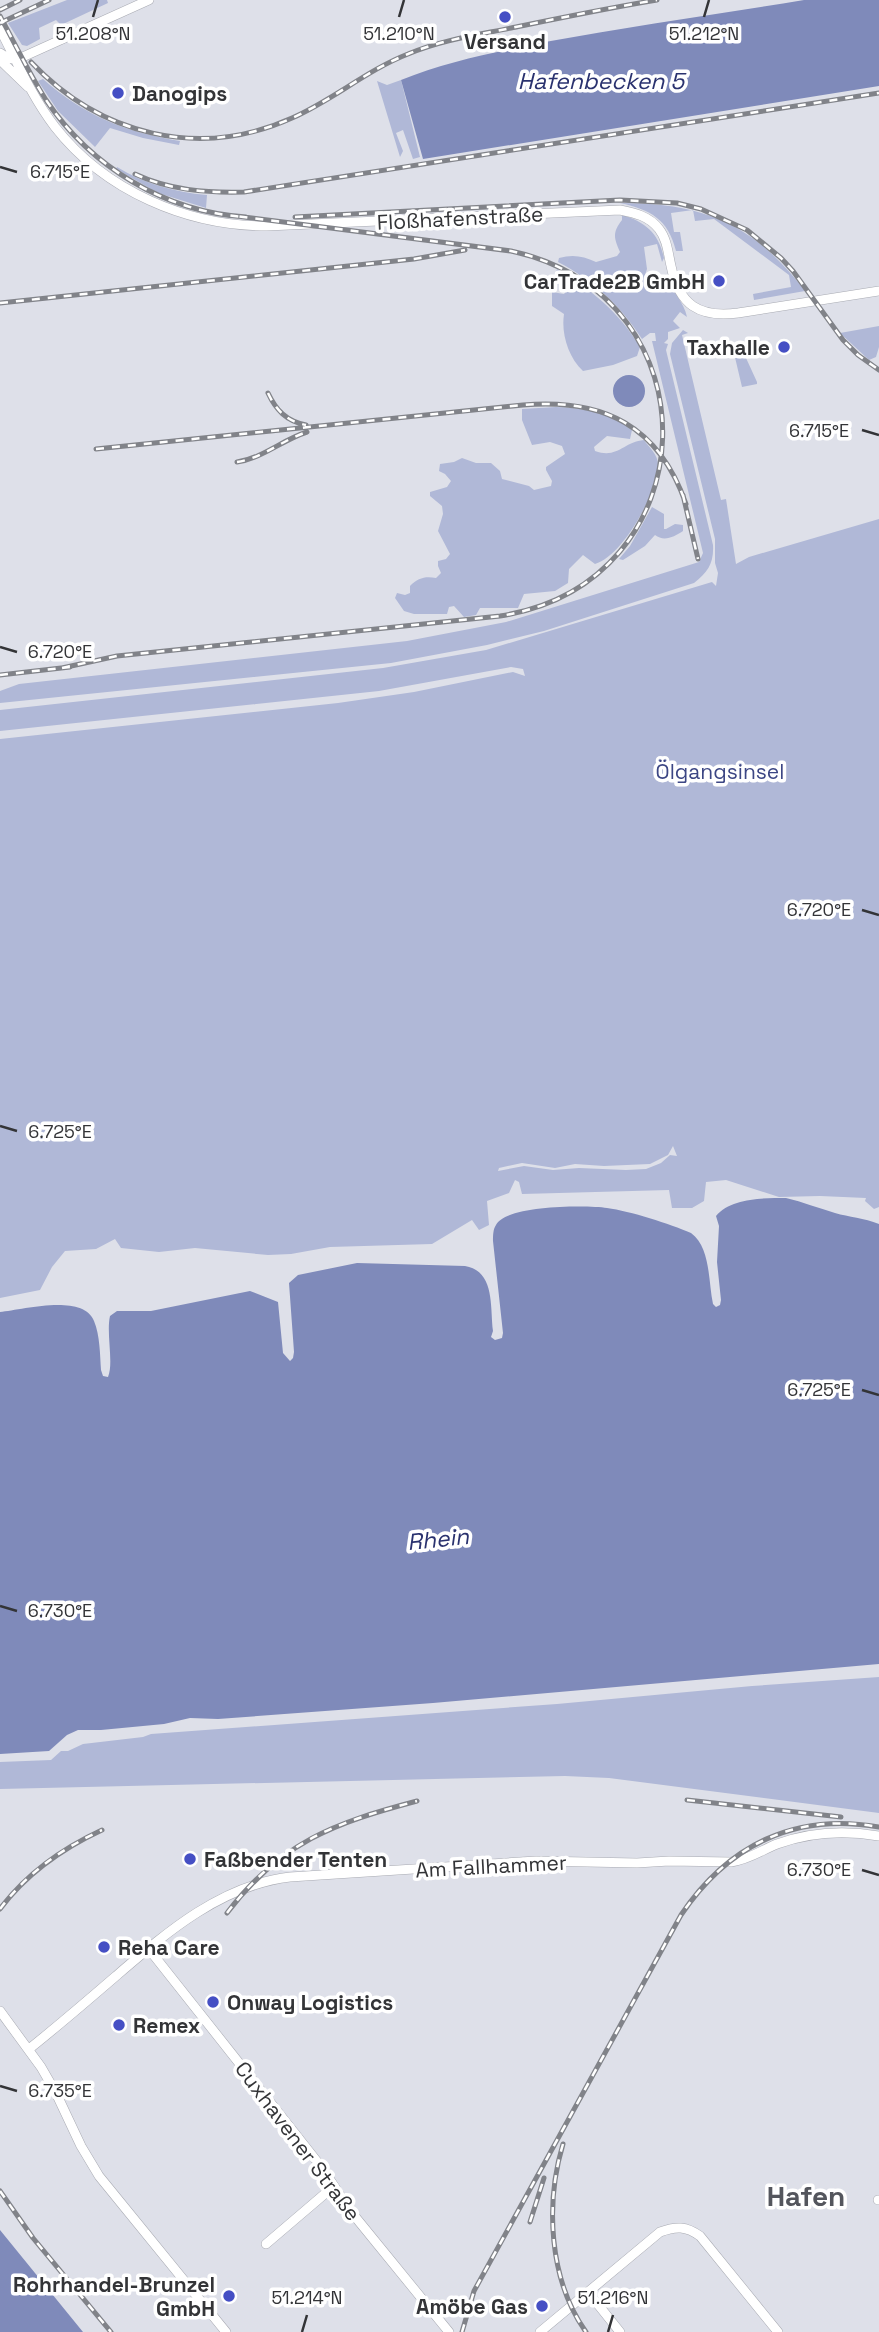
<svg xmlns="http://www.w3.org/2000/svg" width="879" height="2332" viewBox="0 0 879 2332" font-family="'Space Grotesk',sans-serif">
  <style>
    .green { fill: #b0b8d7; fill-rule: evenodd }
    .water { fill: #7f8aba }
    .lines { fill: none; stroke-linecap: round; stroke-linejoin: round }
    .street-casing { stroke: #a8aab2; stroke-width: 10 }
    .street { stroke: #fff; stroke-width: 9 }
    .rail-casing { stroke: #818389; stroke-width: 5 }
    .rail { stroke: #fff; stroke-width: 2.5; stroke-dasharray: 8; stroke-linecap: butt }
    .ticks { fill: none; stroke: #333437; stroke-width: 2.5 }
    .poi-dot { fill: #454fc4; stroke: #fff; stroke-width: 2.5 }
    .labels { text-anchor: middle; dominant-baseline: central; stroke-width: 7; stroke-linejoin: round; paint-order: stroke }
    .poi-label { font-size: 21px; font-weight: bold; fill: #333437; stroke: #fff; text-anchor: start }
    .street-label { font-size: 21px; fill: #333437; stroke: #fff }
    .park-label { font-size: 21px; fill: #3c4684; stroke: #fff }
    .water-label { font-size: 23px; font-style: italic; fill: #2a326f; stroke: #fff }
    .district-label { font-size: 28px; font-weight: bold; fill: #54565d; stroke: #fff }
    .ticks-label { font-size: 18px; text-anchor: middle; fill: #333437; stroke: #fff; stroke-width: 7; stroke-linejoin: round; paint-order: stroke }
  </style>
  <rect width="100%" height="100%" fill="#dee0e9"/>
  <path class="green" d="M67 0H107L108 3 61 25 56 20 39 28 40 39 27 46 22 45 8 23Z
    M43 79C85 116 125 132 180 141L179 145 143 138 110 128 95 147 58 111 38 81Z
    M401 80 420 157 413 159 403 130 396 133 403 151 400 157 377 81 387 85Z
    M117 167C145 184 174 192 207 195L206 208 158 193 116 169Z
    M620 203C704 203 754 224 805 291L754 300 753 294 791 287 789 275 714 219 695 221 693 210 671 213 674 232H680L683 251H676C668 219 651 210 620 203Z
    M622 215C646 222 659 234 664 258L662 262 657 244 644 247 647 269 645 275 669 277C672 292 684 302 687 317L680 312 673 321 680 328 668 332V339L664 343 668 344 666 350 713 545C714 563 708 572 694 583L544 631 487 645 391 663 0 703V691L19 684 407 641 506 622 699 562 703 553 652 341H656L655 333H650L642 339C620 305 594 281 558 262L559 258C573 254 583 256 596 262L617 256 620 252C614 238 612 233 622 220Z
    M557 269C592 290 619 312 640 347L637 356 613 365 583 371C568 357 561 333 564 314L552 306V292L564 294 572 284 556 272Z
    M879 326V347L876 357 869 360 840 333Z
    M683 330 688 333 682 335 721 500 726 499 736 564 749 557 879 519V1207L874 1209 865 1201 866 1198 820 1196 779 1197 726 1180 706 1182 704 1201 692 1208H672L669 1190 522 1194 519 1182 515 1180 509 1193 487 1201 489 1225 479 1230 472 1220 432 1244 330 1247 291 1254 268 1255 195 1248 159 1252 121 1248 115 1239 96 1249 65 1251 52 1267 40 1290 0 1298V739L338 703 414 692 513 672 525 676 523 669 511 667 379 691 0 731V710L383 668 486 650 712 582 716 586 718 573 715 563V539L670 354 672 343ZM673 1146 677 1156 670 1155 661 1163 646 1169 626 1170 579 1168 553 1170 524 1166 498 1171 499 1168 522 1163 555 1168 575 1164 604 1166 650 1164 668 1155Z
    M741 347 757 382V384L742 387 733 349Z
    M556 407C582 408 611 412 632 430L630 439 607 436 594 447 595 451C618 459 623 442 644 440 649 447 658 455 658 464 658 492 623 556 595 564L583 555 569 569 568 583 555 591 524 594 518 608H480L476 615 464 617 454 606 449 607 447 614H414L404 611 395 598 397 593 405 595 410 593V586C418 578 425 576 436 578L441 573 438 566V561L446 559 450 554 438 531 443 514 442 506 430 496V492L447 487 451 481 445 474 439 471 440 464 454 462 462 458 476 463H491L500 471 502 479 529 486 534 490 551 486 552 481 546 470V467L565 454 562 446 550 442 532 445 522 420V409Z
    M652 507 664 514V529H666L675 524 683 525V531C674 537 664 542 655 535L645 546 623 560 619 559 630 546Z
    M879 1677V1813L609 1778 565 1776 0 1789V1762L51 1760 61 1751H68L83 1744 143 1737 151 1734 557 1704 752 1686Z"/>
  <path class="water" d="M804 0H879V86L423 159 401 80C447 61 496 52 545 42 631 26 718 14 804 0Z
    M613 391a16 16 0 1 1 32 0a16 16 0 1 1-32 0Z
    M786 1198C803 1202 818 1208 835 1213 849 1217 864 1218 879 1224V1664L433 1703 218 1719 190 1718 164 1724 101 1730H78L67 1735 49 1751 0 1754V1312C22 1310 83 1293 94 1321 100 1335 100 1355 101 1370L103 1376 108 1377C114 1363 106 1334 110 1316L117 1311H151L250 1291 278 1302 283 1353 290 1361 293 1358 294 1352 289 1283 298 1275 357 1263 465 1266C495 1271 490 1306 493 1331L491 1337 495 1340 502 1338 503 1333 493 1241C493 1236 493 1229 496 1225 506 1205 586 1205 607 1208 630 1211 670 1224 691 1233 711 1248 708 1281 713 1304L716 1307 720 1305 721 1300 717 1262 719 1226 716 1216C731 1198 763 1198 786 1198Z
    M0 2230 83 2332H0Z"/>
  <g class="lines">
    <defs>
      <path id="street" d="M0 29C17 62 32 97 55 127 105 191 187 226 267 226L620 210C635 213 649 216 659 229 667 239 668 253 671 266 679 305 699 318 738 313L879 291
        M0 53 8 58 16 60
        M0 60 28 87
        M16 60 149 0
        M148 1948 323 2169 348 2208 449 2332
        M0 2011 41 2067 56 2093 81 2146 99 2176 226 2332
        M29 2049C58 2026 87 2001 116 1976 166 1933 221 1885 290 1877L536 1861 637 1863 669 1861 731 1862C748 1860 762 1850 777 1844 810 1832 844 1830 879 1836
        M878 2200H879
        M266 2244 334 2186
        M588 2292 620 2332
        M540 2332 660 2232C676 2226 686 2226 700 2236L778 2332"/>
    </defs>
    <use href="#street" class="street-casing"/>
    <use href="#street" class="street"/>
    <defs>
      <path id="rail" d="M0 10 20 0
        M0 16C15 44 29 73 46 100 91 167 165 212 246 217
        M0 23 49 0
        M31 62C100 135 199 160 292 118 333 100 367 70 408 54 441 40 477 35 511 28 560 18 608 8 657 0
        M135 174C169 190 206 193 244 192L879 93
        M295 217 620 200 677 203 701 209 747 230 781 258 793 271 843 340 858 355 879 370
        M0 303 414 259 465 250
        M268 393C276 410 286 421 306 425
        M96 449 523 405C604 398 659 426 686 504
        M237 462C263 458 282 440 307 432
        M683 495 698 559
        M62 668 117 656 500 616C711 583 719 296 511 251L236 216
        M0 675 70 667
        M687 1800 841 1817
        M0 1909C27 1873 61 1849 102 1830
        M227 1913C281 1842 334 1823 417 1801
        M563 2144C545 2204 549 2280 586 2332
        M0 2191 33 2238 111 2332
        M530 2222 544 2178
        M462 2332 474 2291 681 1915C728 1845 795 1812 879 1827"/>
    </defs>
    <use href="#rail" class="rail-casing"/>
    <use href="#rail" class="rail"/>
  </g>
  <path class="ticks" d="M93 17 98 0M399 17 404 0M704 17 709 0M0 167 17 172M862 430 879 435M0 647 17 652M862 910 879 915M0 1126 17 1131M862 1390 879 1395M0 1606 17 1611M862 1870 879 1875M0 2086 17 2091M302 2332 307 2315M608 2332 613 2315"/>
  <g class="poi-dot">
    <circle cx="505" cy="17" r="7"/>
    <circle cx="118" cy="93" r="7"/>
    <circle cx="719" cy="281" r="7"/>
    <circle cx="784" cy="347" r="7"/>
    <circle cx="190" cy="1859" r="7"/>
    <circle cx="104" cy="1947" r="7"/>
    <circle cx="213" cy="2002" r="7"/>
    <circle cx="119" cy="2025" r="7"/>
    <circle cx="229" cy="2296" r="7"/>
    <circle cx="542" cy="2306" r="7"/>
  </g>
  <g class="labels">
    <g class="poi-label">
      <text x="505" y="41" text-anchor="middle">Versand</text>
      <text x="132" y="93">Danogips</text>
      <text x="705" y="281" text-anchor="end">CarTrade2B GmbH</text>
      <text x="770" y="347" text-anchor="end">Taxhalle</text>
      <text x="204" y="1859">Faßbender Tenten</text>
      <text x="118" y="1947">Reha Care</text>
      <text x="227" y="2002">Onway Logistics</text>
      <text x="133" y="2025">Remex</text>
      <text x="215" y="2284" text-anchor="end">Rohrhandel-Brunzel<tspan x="215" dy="24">GmbH</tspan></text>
      <text x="528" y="2306" text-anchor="end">Amöbe Gas</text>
    </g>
    <g class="street-label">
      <text transform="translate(460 218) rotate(-3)">Floßhafenstraße</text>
      <text transform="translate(491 1866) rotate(-3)">Am Fallhammer</text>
      <text transform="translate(298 2141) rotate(53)">Cuxhavener Straße</text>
    </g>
    <g class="park-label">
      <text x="720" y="771">Ölgangsinsel</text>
    </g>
    <g class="water-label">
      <text x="601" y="81">Hafenbecken 5</text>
      <text transform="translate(438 1539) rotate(-6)">Rhein</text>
    </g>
    <g class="district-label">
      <text x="806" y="2196">Hafen</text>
    </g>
  </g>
  <g class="ticks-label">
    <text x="93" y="40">51.208°N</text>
    <text x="399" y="40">51.210°N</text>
    <text x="704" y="40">51.212°N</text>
    <text x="60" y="178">6.715°E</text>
    <text x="819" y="437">6.715°E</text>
    <text x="60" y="658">6.720°E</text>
    <text x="819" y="916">6.720°E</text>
    <text x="60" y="1138">6.725°E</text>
    <text x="819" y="1396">6.725°E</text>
    <text x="60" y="1617">6.730°E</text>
    <text x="819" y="1876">6.730°E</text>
    <text x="60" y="2097">6.735°E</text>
    <text x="307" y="2304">51.214°N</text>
    <text x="613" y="2304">51.216°N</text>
  </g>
</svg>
